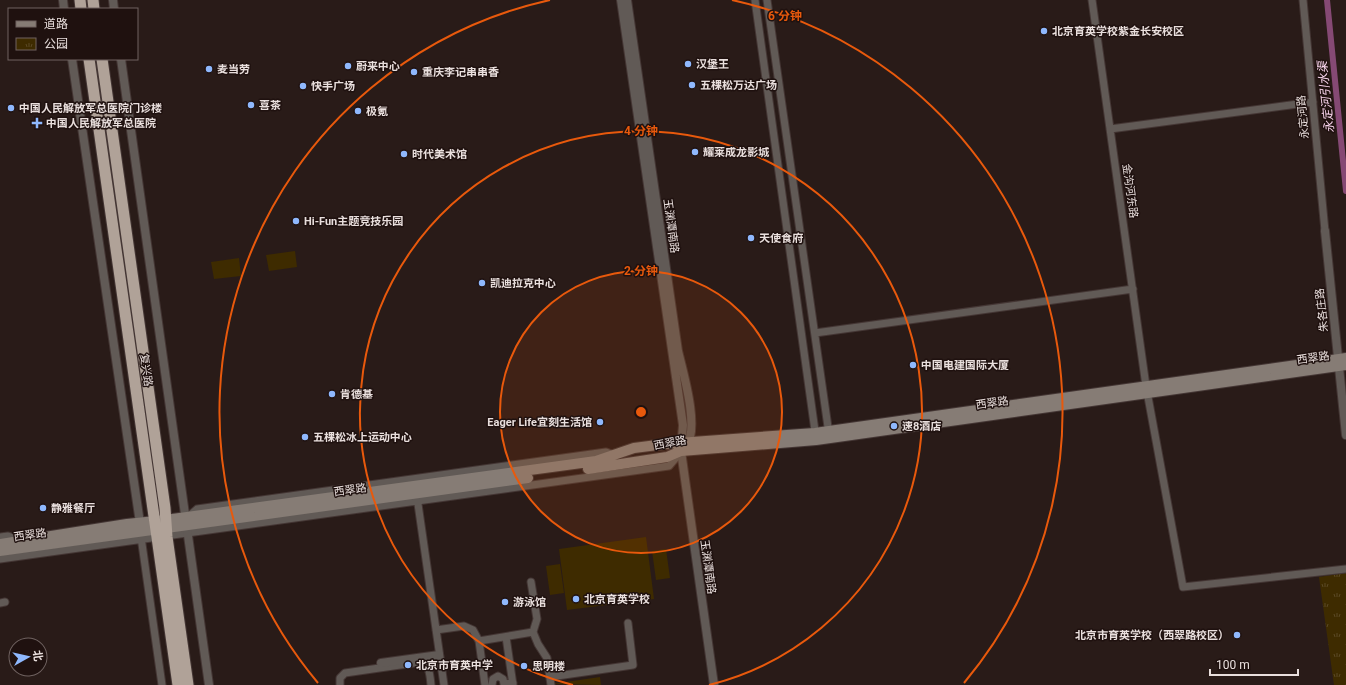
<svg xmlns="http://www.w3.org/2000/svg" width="1346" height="685" viewBox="0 0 1346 685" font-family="Roboto,'Noto Sans SC',sans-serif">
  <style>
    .grass { fill: #3e2b00 }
    .park { fill: url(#park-tufts) }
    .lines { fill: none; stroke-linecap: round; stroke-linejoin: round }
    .canal { stroke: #854974; stroke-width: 6 }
    .minor-casing { stroke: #443634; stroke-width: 9 }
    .tertiary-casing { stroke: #443634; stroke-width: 10 }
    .secondary-casing { stroke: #443634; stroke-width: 12 }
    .trunk-casing { stroke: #443634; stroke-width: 13 }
    .minor { stroke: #615a56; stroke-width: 7 }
    .tertiary { stroke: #615a56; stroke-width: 8 }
    .secondary { stroke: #867c75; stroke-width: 10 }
    .trunk { stroke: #b0a298; stroke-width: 11 }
    .ring { fill: none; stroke: #e8590c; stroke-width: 2 }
    .poi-dot { fill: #8fb8fd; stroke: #1f110f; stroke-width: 1.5 }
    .labels { text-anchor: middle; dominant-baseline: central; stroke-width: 3; stroke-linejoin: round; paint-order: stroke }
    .poi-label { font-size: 11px; font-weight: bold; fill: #e9dfdd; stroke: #1f110f; text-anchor: start }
    .street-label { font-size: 11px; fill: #e9dfdd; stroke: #1f110f }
    .water-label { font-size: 12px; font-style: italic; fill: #f8d4ec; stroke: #1f110f }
    .centre { fill: #e8590c; stroke: #1f110f; stroke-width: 2 }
    .ring-label { font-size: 12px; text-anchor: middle; font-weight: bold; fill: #e8590c; stroke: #1f110f; stroke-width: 3; stroke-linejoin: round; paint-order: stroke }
  </style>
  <defs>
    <pattern id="park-tufts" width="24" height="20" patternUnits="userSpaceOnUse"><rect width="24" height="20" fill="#3e2b00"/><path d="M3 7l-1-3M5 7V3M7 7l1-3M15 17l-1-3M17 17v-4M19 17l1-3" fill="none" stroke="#5a4925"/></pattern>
  </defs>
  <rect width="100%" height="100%" fill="#291b18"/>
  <path class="grass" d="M295 251 297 267 269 271 266 255Z
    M239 258 241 276 214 279 211 262Z
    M646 537 654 599 567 610 559 549Z
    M666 549 670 578 656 580 652 551Z
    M560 564 564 593 550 595 546 566Z
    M600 677 601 685 552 684Z"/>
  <path class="park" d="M1346 573V685H1334L1319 577Z"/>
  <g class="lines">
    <path class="canal" d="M1327 0 1346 191"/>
    <defs>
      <path id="minor" d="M755 0 816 438
        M767 0 829 434
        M1092 0 1146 386 1183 587 1346 569
        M1303 0 1325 231
        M1110 129 1313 102
        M815 333 1133 289
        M417 497 444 685
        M188 517 197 509 606 452 614 455
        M0 537 8 536 18 540
        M141 537 162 685
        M0 559 669 466 681 452
        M531 582 537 619 533 632 538 644 547 658 551 685
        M0 603 5 602
        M436 630 464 626 473 630 479 641
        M506 637 513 685
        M550 677 633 665 628 623
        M340 685V678L345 673 421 662C430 666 430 676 431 685
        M485 685 479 641 533 632
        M492 685 493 679 498 676 503 679 504 684 513 683"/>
      <path id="tertiary" d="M63 0 64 9
        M113 0 114 9
        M621 0 683 425 681 451 714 685
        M627 0 678 351C683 372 700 429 686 446
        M72 59 140 523
        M121 59 209 685
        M1325 231 1346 435
        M381 663 439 655"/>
      <path id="secondary" d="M588 469 667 457 681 451 816 440 1346 365
        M0 544 127 524 165 520 596 461 634 448 665 444 815 433 1346 358
        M0 551 528 478"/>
      <path id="trunk" d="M80 0 81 9
        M93 0 94 9
        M89 59 178 685
        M102 59 165 508 167 537 188 685"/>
    </defs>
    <use href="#minor" class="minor-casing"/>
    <use href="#tertiary" class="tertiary-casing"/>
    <use href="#secondary" class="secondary-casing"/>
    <use href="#trunk" class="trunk-casing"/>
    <use href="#minor" class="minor"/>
    <use href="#tertiary" class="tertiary"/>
    <use href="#secondary" class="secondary"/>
    <use href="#trunk" class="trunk"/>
  </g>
  <circle cx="641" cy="412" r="141" fill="#e8590c" fill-opacity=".12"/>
  <g class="ring">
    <circle cx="641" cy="412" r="141"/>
    <path d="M573 685A281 281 0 1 1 709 685"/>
    <path d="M318 683A422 422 0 0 1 550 0M732 0A422 422 0 0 1 964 683"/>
  </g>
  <g class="poi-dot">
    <circle cx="1044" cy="31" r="4"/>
    <circle cx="688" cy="64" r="4"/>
    <circle cx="348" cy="66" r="4"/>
    <circle cx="209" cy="69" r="4"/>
    <circle cx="414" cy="72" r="4"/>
    <circle cx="692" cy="85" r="4"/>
    <circle cx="303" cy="86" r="4"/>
    <circle cx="251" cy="105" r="4"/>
    <circle cx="11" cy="108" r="4"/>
    <circle cx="358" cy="111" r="4"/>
    <path d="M35 117h4v4h4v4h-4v4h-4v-4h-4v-4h4z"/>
    <circle cx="695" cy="152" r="4"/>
    <circle cx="404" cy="154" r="4"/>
    <circle cx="296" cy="221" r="4"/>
    <circle cx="751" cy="238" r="4"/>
    <circle cx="482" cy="283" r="4"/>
    <circle cx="913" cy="365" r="4"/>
    <circle cx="332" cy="394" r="4"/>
    <circle cx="600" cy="422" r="4"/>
    <circle cx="894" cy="426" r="4"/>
    <circle cx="305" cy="437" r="4"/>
    <circle cx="43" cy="508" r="4"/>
    <circle cx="576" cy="599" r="4"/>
    <circle cx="505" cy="602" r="4"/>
    <circle cx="1237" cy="635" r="4"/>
    <circle cx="408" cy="665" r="4"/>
    <circle cx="524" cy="666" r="4"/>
  </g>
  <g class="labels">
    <g class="poi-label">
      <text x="1052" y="31">北京育英学校紫金长安校区</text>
      <text x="696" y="64">汉堡王</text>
      <text x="356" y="66">蔚来中心</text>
      <text x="217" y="69">麦当劳</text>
      <text x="422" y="72">重庆李记串串香</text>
      <text x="700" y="85">五棵松万达广场</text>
      <text x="311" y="86">快手广场</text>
      <text x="259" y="105">喜茶</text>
      <text x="19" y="108">中国人民解放军总医院门诊楼</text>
      <text x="366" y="111">极氪</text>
      <text x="46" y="123">中国人民解放军总医院</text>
      <text x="703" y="152">耀莱成龙影城</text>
      <text x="412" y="154">时代美术馆</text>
      <text x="304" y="221">Hi-Fun主题竞技乐园</text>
      <text x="759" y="238">天使食府</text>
      <text x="490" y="283">凯迪拉克中心</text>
      <text x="921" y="365">中国电建国际大厦</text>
      <text x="340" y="394">肯德基</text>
      <text x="592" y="422" text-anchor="end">Eager Life宜刻生活馆</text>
      <text x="902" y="426">速8酒店</text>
      <text x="313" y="437">五棵松冰上运动中心</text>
      <text x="51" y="508">静雅餐厅</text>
      <text x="584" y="599">北京育英学校</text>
      <text x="513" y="602">游泳馆</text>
      <text x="1229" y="635" text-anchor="end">北京市育英学校（西翠路校区）</text>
      <text x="416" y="665">北京市育英中学</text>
      <text x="532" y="666">思明楼</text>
    </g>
    <g class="street-label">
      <text transform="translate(1303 117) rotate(-95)">永定河路</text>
      <text transform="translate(1130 191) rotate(82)">金沟河东路</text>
      <text transform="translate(671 226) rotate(82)">玉渊潭南路</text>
      <text transform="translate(1322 310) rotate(-96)">朱各庄路</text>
      <text transform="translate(1313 358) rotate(-8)">西翠路</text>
      <text transform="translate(146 370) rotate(82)">复兴路</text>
      <text transform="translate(992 403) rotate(-8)">西翠路</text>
      <text transform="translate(670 443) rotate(-11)">西翠路</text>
      <text transform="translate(350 490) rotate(-8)">西翠路</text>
      <text transform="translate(30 535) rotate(-8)">西翠路</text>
      <text transform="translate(708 567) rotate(82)">玉渊潭南路</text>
    </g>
    <g class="water-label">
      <text transform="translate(1326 97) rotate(-96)">永定河引水渠</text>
    </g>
  </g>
  <circle cx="641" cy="412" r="6" class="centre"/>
  <g class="ring-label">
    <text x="785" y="20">6 分钟</text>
    <text x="641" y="135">4 分钟</text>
    <text x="641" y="275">2 分钟</text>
  </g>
  <rect x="8" y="8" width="130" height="52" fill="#1f110f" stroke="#706361"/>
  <rect x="16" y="21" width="20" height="6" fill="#867c75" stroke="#706361"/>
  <text x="44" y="28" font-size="12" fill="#e9dfdd">道路</text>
  <rect x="16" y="38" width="20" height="12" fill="url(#park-tufts)" stroke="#706361"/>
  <text x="44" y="48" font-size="12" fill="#e9dfdd">公园</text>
  <g transform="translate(28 657) rotate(82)"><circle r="19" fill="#1f110f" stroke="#706361"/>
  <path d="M0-3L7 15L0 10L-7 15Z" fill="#8fb8fd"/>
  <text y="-6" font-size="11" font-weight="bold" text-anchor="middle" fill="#e9dfdd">北</text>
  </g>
  <path d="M1210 669v6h88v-6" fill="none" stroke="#e9dfdd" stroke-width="2"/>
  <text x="1216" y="669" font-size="12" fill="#e9dfdd" stroke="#1f110f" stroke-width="3" paint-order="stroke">100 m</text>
</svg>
